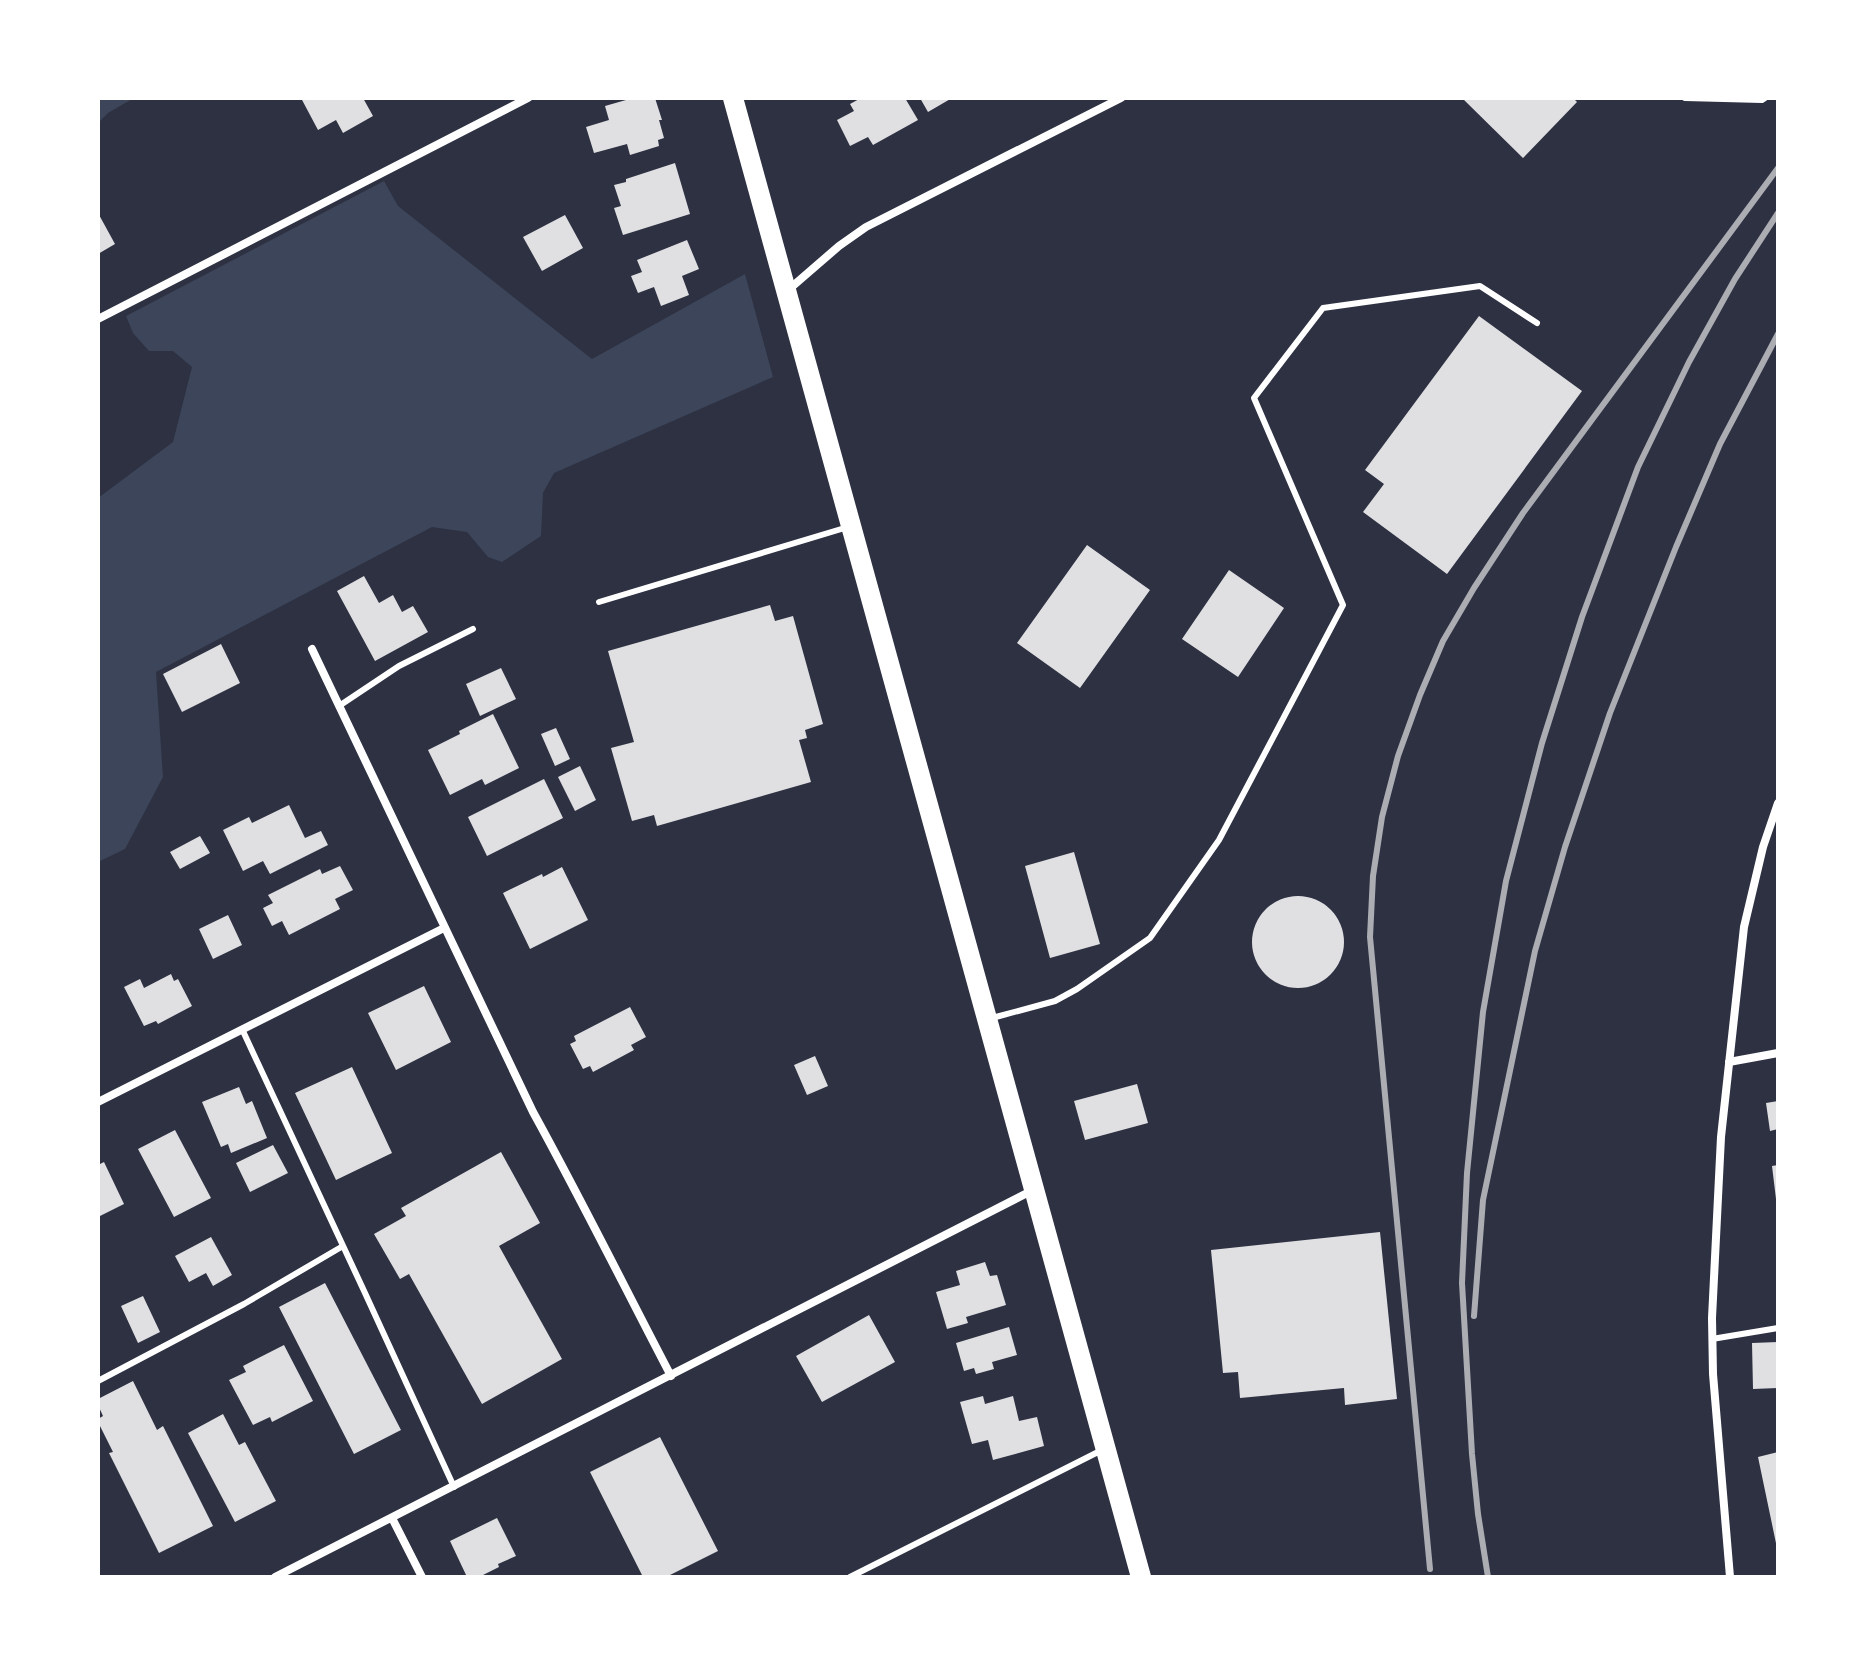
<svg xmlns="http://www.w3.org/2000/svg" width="1876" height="1675" viewBox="0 0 1876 1675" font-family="Figtree,sans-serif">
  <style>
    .green { fill: #3c4559 }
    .building { fill: #e0e0e3 }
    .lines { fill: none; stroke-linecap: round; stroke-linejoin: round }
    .service { stroke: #fff; stroke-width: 6 }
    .minor { stroke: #fff; stroke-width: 8 }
    .primary { stroke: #fff; stroke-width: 20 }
    .rail { stroke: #abadb3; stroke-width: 6 }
  </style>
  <rect width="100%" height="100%" fill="#2d3142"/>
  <path class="green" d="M98 98H134L108 113 98 123Z
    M384 181 398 206 592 359 745 274 773 377 554 473 543 493 541 536 502 562 488 557 467 532 432 527 156 672 163 777 125 849 98 862V498L173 442 192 367 173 351H149L133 333 126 316Z"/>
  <path class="building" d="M301 98H363L373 116 343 133 336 120 318 130Z
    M633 98H655L662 120H659L664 138 658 140 659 146 630 155 627 144 594 153 586 127 609 120 605 106Z
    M861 98H905L918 120 873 145 868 137 850 146 837 120 854 111 850 104Z
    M920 98H952L928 112Z
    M1462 98H1573L1577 102 1523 158Z
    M675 163 690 214 623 235 614 208 621 206 614 185 626 182V179Z
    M98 213 115 244 98 254Z
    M565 215 583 248 542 271 523 237Z
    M687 240 699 269 682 276 689 295 661 306 654 287 638 293 631 276 642 272 637 260Z
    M1479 316 1582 391 1447 574 1363 512 1384 484 1365 470Z
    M1087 545 1150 590 1080 688 1017 643Z
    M1229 570 1284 608 1238 677 1182 639Z
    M364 576 379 603 393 595 402 612 413 606 428 632 375 661 337 591Z
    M770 605 775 621 793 616 823 724 805 730 807 738 799 740 811 782 657 826 654 815 632 821 611 748 634 742 608 651Z
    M221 644 240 683 182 712 163 674Z
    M501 668 516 699 480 716 466 684Z
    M493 714 519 768 485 785 482 779 450 795 428 750 460 734 459 731Z
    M556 728 570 759 555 766 541 734Z
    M580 766 596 800 575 811 558 777Z
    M544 779 563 818 487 856 468 817Z
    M289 805 305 838 321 831 328 845 270 874 263 861 243 871 223 830 249 817 252 823Z
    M200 836 210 853 180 869 170 852Z
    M1074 852 1100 944 1050 958 1025 866Z
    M340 866 353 890 335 899 340 909 289 935 282 921 272 926 263 908 273 903 268 895 320 869 322 874Z
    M562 867 588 920 530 949 503 893 542 874 543 877Z
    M1252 942a46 46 0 1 1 92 0a46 46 0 1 1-92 0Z
    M228 915 242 945 213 959 199 929Z
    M171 974 174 981 178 979 192 1006 158 1024 156 1021 144 1026 124 987 140 979 144 988Z
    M424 986 451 1042 396 1070 368 1013Z
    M630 1007 646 1037 631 1045 634 1050 593 1072 590 1066 583 1069 570 1044 576 1041 574 1036Z
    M815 1056 828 1086 807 1095 794 1065Z
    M352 1067 392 1153 336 1180 295 1093Z
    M1137 1084 1148 1123 1085 1140 1074 1101Z
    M239 1087 246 1104 252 1101 267 1138 231 1153 228 1144 221 1147 202 1102Z
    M1778 1101V1129L1770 1131 1766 1103Z
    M175 1130 211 1198 174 1217 138 1149Z
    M273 1145 288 1173 250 1192 236 1163Z
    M501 1152 540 1223 499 1246 562 1359 482 1404 409 1274 400 1279 374 1234 406 1216 401 1208Z
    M104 1162 124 1204 98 1217V1165Z
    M1778 1165V1199H1776L1772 1166Z
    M1380 1232 1397 1399 1345 1405 1344 1388 1240 1398 1238 1372 1223 1373 1211 1250Z
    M211 1237 232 1275 213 1286 206 1273 189 1282 175 1256Z
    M985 1262 990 1276 997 1275 1006 1305 966 1317 968 1323 947 1329 936 1292 960 1285 956 1271Z
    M325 1283 401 1430 354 1454 279 1307Z
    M143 1296 160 1332 138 1343 121 1306Z
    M869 1315 895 1362 822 1402 796 1356Z
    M1009 1327 1017 1355 992 1362 994 1369 976 1374 974 1368 964 1371 956 1343Z
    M1778 1342V1388L1753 1389 1752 1343Z
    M284 1345 313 1401 272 1422 270 1417 253 1425 229 1380 246 1372 243 1366Z
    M133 1381 157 1430 163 1426 213 1526 159 1553 109 1453 113 1452 98 1422V1419L103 1416 98 1405V1399Z
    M983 1396 985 1404 1013 1396 1019 1421 1037 1417 1044 1446 993 1460 988 1440 972 1444 960 1402Z
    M223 1414 239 1445 245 1442 276 1501 235 1522 188 1433Z
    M660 1437 718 1551 666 1577H643L590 1472Z
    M1778 1452V1548H1777L1758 1457Z
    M497 1518 516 1556 498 1564 499 1567 479 1577H467L450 1541Z"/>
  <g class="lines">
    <path class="service" d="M1685 98 1762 100 1765 98
      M599 602 848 527
      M339 706 399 666 473 629
      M992 1018 1055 1001 1077 989 1150 938 1219 840 1343 605 1254 398 1323 308 1480 286 1537 323
      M242 1029 365 1293 454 1487
      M1712 1339 1778 1328
      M98 1381 244 1304 343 1246
      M850 1577 1104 1449"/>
    <path class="minor" d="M787 291 839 246 866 227 1121 98
      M98 319 528 98
      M312 649 533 1112C581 1199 625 1288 671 1376
      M1729 1062 1778 1053
      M98 1102 444 928
      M392 1518 422 1577
      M275 1577 1035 1189
      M1730 1577 1713 1374 1712 1318 1721 1137 1744 927 1763 847 1778 803"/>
    <path class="primary" d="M733 98 1141 1577"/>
    <path class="rail" d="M1474 1316 1483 1200 1535 951 1565 847 1610 713 1676 547 1720 444 1778 334
      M1430 1569 1370 937 1373 876 1382 817 1398 756 1420 695 1443 641 1474 588 1523 513 1778 168
      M1488 1577 1478 1514 1472 1454 1462 1283 1467 1173 1483 1012 1506 881 1542 743 1582 617 1638 467 1689 362 1735 279 1778 213"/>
  </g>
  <rect width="1876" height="1675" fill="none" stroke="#ffffff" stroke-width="200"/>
</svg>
